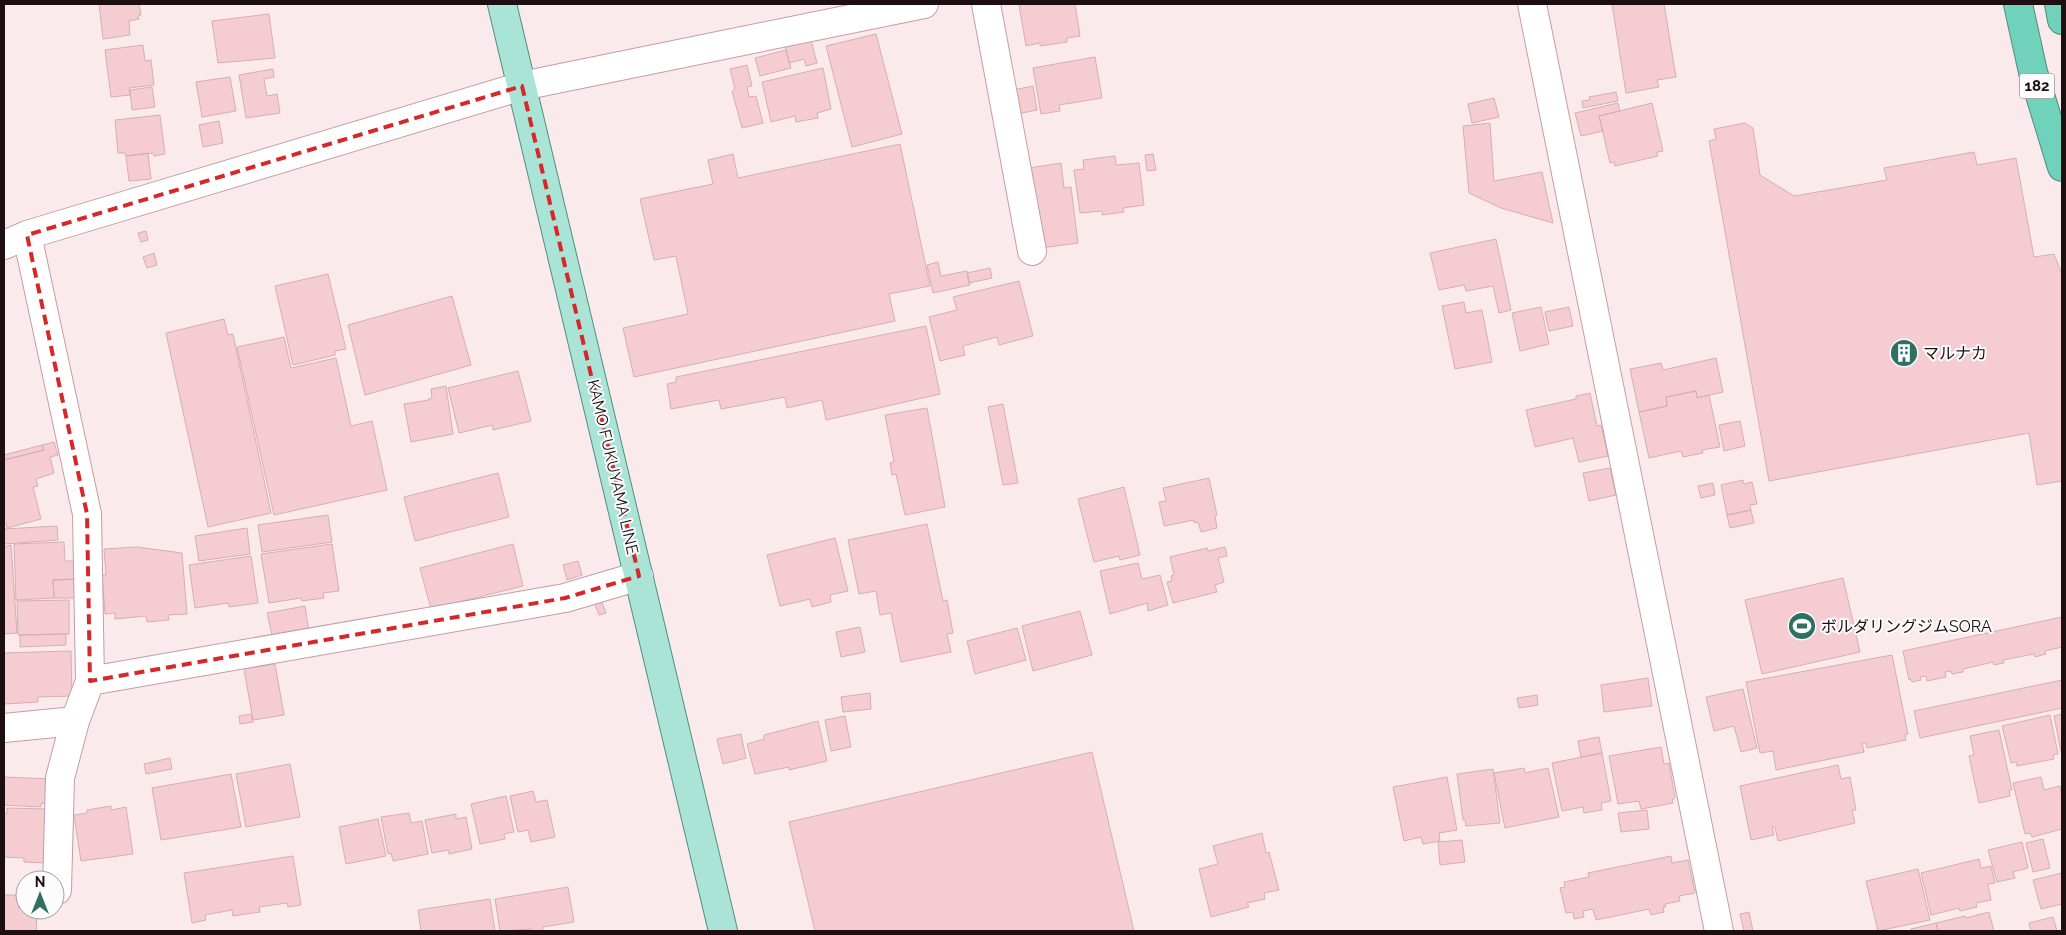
<svg xmlns="http://www.w3.org/2000/svg" width="2066" height="935" viewBox="0 0 2066 935" font-family="Raleway,'Noto Sans JP',sans-serif">
  <style>
    .building { fill: #f6ccd3; stroke: #d6aeb4 }
    .lines { fill: none; stroke-linecap: round; stroke-linejoin: round }
    .minor-casing { stroke: #c59da3; stroke-width: 30 }
    .major-casing { stroke: #538d80; stroke-width: 30 }
    .highway-casing { stroke: #538d80; stroke-width: 30 }
    .minor { stroke: #fff; stroke-width: 28 }
    .major { stroke: #aae4d7; stroke-width: 28 }
    .highway { stroke: #71d2bc; stroke-width: 28 }
    .marked { fill: none; stroke: #d62828; stroke-width: 4; stroke-dasharray: 10 6; stroke-linejoin: round }
    .labels { text-anchor: middle; dominant-baseline: central; stroke-width: 4; stroke-linejoin: round; paint-order: stroke }
    .shield { fill: #fcfcfc; stroke: #5f5558; stroke-width: 1 }
    .shield-label { font-size: 15px; font-weight: bold; fill: #1c0e11 }
    .poi-label { font-size: 16px; fill: #1c0e11; stroke: #fcfcfc; text-anchor: start }
    .street-label { font-size: 16px; fill: #1c0e11; stroke: #fcfcfc }
  </style>
  <rect width="100%" height="100%" fill="#fbeaec"/>
  <path class="building" d="M99 4H139L141 15 138 16 139 19 129 21 130 35 103 39Z
    M1026 4H1075L1080 36 1067 38V42L1040 46V43L1026 46 1019 5Z
    M1612 4H1664L1676 77 1657 80 1659 87 1626 93Z
    M269 14 275 58 218 63 212 21Z
    M876 34 902 134 852 147 826 46Z
    M811 40 817 63 806 66 804 59 789 63 785 46Z
    M143 45 145 61 151 60 154 85 129 88 130 95 111 97 105 50Z
    M786 50 791 68 760 76 755 58Z
    M1095 57 1102 98 1059 105 1060 111 1041 114 1033 68Z
    M747 65 752 86 747 87 749 97 756 96 763 123 742 128 732 91 735 89 730 69Z
    M823 68 831 109 817 113 818 118 796 122 795 116 771 122 762 82Z
    M273 69 274 77 264 79 267 96 277 94 280 113 246 118 239 75Z
    M230 77 236 111 202 117 196 82Z
    M1033 86 1037 110 1017 114 1013 90Z
    M152 87 155 107 132 110 130 90Z
    M1616 92 1618 101 1583 108 1582 101 1590 100 1589 97Z
    M1494 98 1499 117 1472 123 1468 104Z
    M1618 103 1620 111 1599 116 1603 131 1581 136 1575 113Z
    M1652 103 1663 151 1657 152 1658 156 1615 166 1614 162 1610 163 1599 116Z
    M160 115 165 154 154 156 153 153 126 156 125 153H118L115 120Z
    M219 121 223 143 203 147 199 125Z
    M1490 123 1494 181 1542 172 1553 223 1501 208 1469 193 1463 126Z
    M1745 123 1753 128 1760 175 1794 196 1887 180 1884 168 1974 152 1977 165 2016 158 2034 257 2054 254 2062 274V481L2037 485 2029 433 1769 481 1709 141 1716 139 1714 129Z
    M900 144 930 286 889 294 895 321 634 377 623 328 688 314 676 256 654 260 640 199 713 184 708 160 733 154 738 178Z
    M148 153 151 179 129 181 126 156Z
    M1153 154 1156 170 1147 171 1145 155Z
    M1115 156 1116 165 1139 163 1144 205 1123 208 1124 212 1102 215V211L1080 213 1074 170 1084 169 1083 160Z
    M1061 163 1064 188 1071 187 1078 243 1041 248 1029 168Z
    M146 231 148 240 141 242 138 233Z
    M1496 239 1511 310 1499 313 1493 286 1466 291 1464 285 1439 290 1430 253Z
    M154 253 157 265 147 268 143 257Z
    M938 262 941 276 967 271 970 285 933 293 927 265Z
    M990 268 992 278 969 283 967 273Z
    M328 274 346 349 335 351V355L293 365 275 286Z
    M1019 281 1033 336 999 345 997 337 963 346 965 355 940 361 929 317 957 310 953 297Z
    M452 296 471 365 365 395 348 325Z
    M1464 302 1466 313 1482 310 1492 362 1455 369 1442 306Z
    M1541 307 1549 344 1520 351 1512 313Z
    M1569 307 1573 326 1549 331 1545 312Z
    M224 319 228 335 233 334 271 513 208 527 166 333Z
    M926 326 940 394 826 420 822 400 787 408 785 397 721 409 719 400 671 409 667 384 676 382V377Z
    M284 337 291 368 336 358 351 426 372 421 387 490 274 515 237 347Z
    M1716 358 1723 392 1697 398 1696 391 1666 397 1667 406 1639 412 1630 369 1661 363 1663 370Z
    M518 371 531 421 493 430 492 425 459 433 448 388Z
    M446 386 453 434 411 442 404 404 429 400 428 399 432 398 431 389Z
    M1696 391 1697 398 1709 395 1720 447 1702 450 1703 453 1683 457 1681 451 1649 458 1639 412 1667 406 1666 397Z
    M1590 393 1597 426 1601 425 1608 456 1579 462 1573 438 1535 447 1526 410 1576 399V396Z
    M1003 404 1018 483 1003 485 988 407Z
    M927 408 945 507 905 515 896 474 892 475 890 463 894 462 885 415Z
    M1740 421 1745 446 1724 451 1719 425Z
    M54 442 58 455 50 457 54 473 36 479 38 486 33 487 41 519 7 528 6 523 4 524V460L44 450 42 445Z
    M42 445 44 450 4 460V455Z
    M1610 468 1616 495 1589 501 1583 473Z
    M498 473 509 517 415 541 404 497Z
    M1209 478 1217 515 1215 516 1217 528 1201 532 1198 522 1194 523V520L1164 526 1159 502 1166 501 1163 488Z
    M1743 480 1744 484 1752 482 1757 504 1750 505 1751 510 1727 515 1721 485Z
    M1713 483 1715 495 1701 498 1698 486Z
    M1124 487 1140 555 1120 560 1119 556 1094 562 1078 499Z
    M1751 510 1754 523 1730 528 1727 515Z
    M328 515 332 542 262 552 258 525Z
    M927 524 943 601 947 600 953 633 947 634 951 652 901 662 891 613 880 615 876 591 859 594 848 540Z
    M57 526 58 540 4 544V529Z
    M247 528 250 554 199 561 195 536Z
    M835 538 848 591 830 595 831 602 812 607 810 599 780 606 767 555Z
    M64 542 65 561H76L77 579 53 580 54 598 16 600 14 544Z
    M332 544 339 591 323 593 324 598 302 601 301 598 269 603 261 554Z
    M513 544 523 586 431 609 420 568Z
    M11 545 17 633 4 634V547Z
    M137 547 182 553 187 614 168 615 169 620 147 622 146 616 115 619V613L105 614 102 575H106L104 549Z
    M1225 547 1227 556 1218 558 1224 582 1215 585 1217 592 1173 603 1167 582 1172 581 1171 576 1174 575 1170 557 1207 548 1208 551Z
    M251 556 258 603 229 607 228 603 195 608 189 565Z
    M578 561 582 575 567 580 563 565Z
    M1138 563 1142 579 1160 575 1168 605 1148 611 1147 603 1110 614 1100 571Z
    M1843 578 1860 652 1762 674 1745 600Z
    M77 579 78 598H54L53 580Z
    M69 600V634L18 635 17 601Z
    M601 600 606 613 599 615 594 602Z
    M305 606 309 632 273 639 267 613Z
    M1080 611 1092 655 1033 671 1022 626Z
    M2062 617V647L2045 651 2046 654 2035 657 2034 654 2003 660 2004 663 1994 665 1993 662 1963 669V672L1952 674 1951 671 1945 672 1946 677 1927 681 1926 676 1920 677 1921 680 1912 682 1911 679 1909 680 1903 651Z
    M860 627 865 652 841 657 836 632Z
    M1017 628 1026 660 975 674 967 641Z
    M66 634V645L20 647V635Z
    M71 651 72 696 38 697V702L4 704V653Z
    M1892 655 1908 734 1905 735 1906 740 1867 748 1866 743H1862L1864 752 1776 770 1773 751 1760 753 1746 682Z
    M275 664 284 715 253 720 244 669Z
    M1648 678 1652 706 1604 712 1601 685Z
    M2062 680V708L1920 738 1914 711Z
    M1743 689 1757 748 1741 752 1734 726 1714 731 1706 697Z
    M870 693 871 709 843 712 841 697Z
    M1537 695 1538 705 1519 708 1517 698Z
    M251 714 253 722 240 724 239 716Z
    M2062 714V752H2061L2054 716Z
    M2050 715 2058 754 2053 755 2054 759 2017 766 2016 762 2011 763 2002 726Z
    M845 716 851 747 831 751 825 720Z
    M818 721 827 761 789 770V767L755 774 747 744 764 739V735Z
    M1999 730 2012 790H2009L2010 796 1979 803 1969 756 1974 755 1970 736Z
    M741 734 746 758 723 764 717 739Z
    M1599 737 1602 753 1581 757 1578 741Z
    M1661 747 1664 764 1669 763 1675 798 1672 800 1673 803 1641 809 1639 801 1618 804 1609 756Z
    M1092 752 1134 931H815L789 822Z
    M1602 753 1611 801 1601 803 1602 810 1584 813 1583 807 1562 811 1552 763Z
    M170 758 172 769 146 774 144 764Z
    M290 764 300 817 246 827 236 774Z
    M1838 765 1841 779 1850 777 1856 810H1852L1855 823 1778 841 1775 827H1772L1774 835 1751 840 1740 786Z
    M1524 768 1525 773 1548 768 1559 817 1505 828 1494 773Z
    M1493 769 1500 823 1466 826 1465 820H1463L1457 774Z
    M231 774 241 827 161 840 152 788Z
    M4 777 50 779 49 804 41 803V807L4 805Z
    M1447 777 1457 830 1439 833 1440 841 1423 844 1421 837 1404 841 1393 787Z
    M2041 777 2044 790 2060 786 2062 798V829L2032 837 2030 833 2025 834 2013 783Z
    M533 791 536 802 547 800 555 837 531 842 528 830 518 832 510 796Z
    M506 796 514 832 504 834 505 839 480 844 471 804Z
    M111 806V810L126 807 133 854 81 861 74 815 87 813V810Z
    M7 808 49 809 47 863 24 862V858L4 857V813H7Z
    M1647 810 1649 829 1621 832 1618 813Z
    M409 813 411 823 422 821 428 854 393 861 391 853 388 854 381 817Z
    M456 814V819L466 817 472 849 449 854 448 850 432 853 425 820Z
    M378 819 386 856 346 864 339 827Z
    M1262 833 1266 853 1269 852 1279 890 1264 893 1265 899 1247 903 1249 907 1211 917 1199 869 1218 864 1213 846Z
    M2043 839 2050 868 2033 872 2026 843Z
    M1462 840 1465 862 1440 865 1438 842Z
    M2022 842 2028 868 2013 872 2015 878 1997 882 1988 850Z
    M293 856 301 905 288 907 287 903 259 907 260 912 233 916 232 910 205 915 206 920 192 923 184 873Z
    M1671 856 1672 863 1688 860 1695 893 1679 896 1680 901 1665 904 1666 907H1663L1664 912 1651 915 1649 909 1596 920 1593 909 1583 911 1584 917 1574 919 1573 912 1566 913 1560 888 1565 887 1564 882 1589 877 1588 873Z
    M1979 859 1981 868 1991 866 1995 883 1988 884 1991 900 1976 903 1977 907 1960 911 1959 908 1931 915 1921 873Z
    M1918 869 1930 920 1878 931 1866 881Z
    M2062 873V904L2041 909 2033 880Z
    M568 887 574 922 543 927V931H532L531 929 500 931 495 899Z
    M4 895H18L19 908 37 910 36 931H4Z
    M490 899 495 931H421L418 910Z
    M1749 912 1753 931H1744L1740 914Z
    M1989 912 1994 931H1938L1936 923 1965 916 1966 918Z
    M2053 917 2057 931H2031L2029 923Z
    M1936 923 1938 931H1911V929Z"/>
  <g class="lines">
    <defs>
      <path id="minor" d="M986 4 1032 251
        M1532 4 1719 931
        M27 235 87 514 90 681 75 721 60 778 57 890
        M4 245 27 235 522 86 924 4
        M90 681 565 598 639 576
        M4 728 75 721"/>
      <path id="major" d="M502 4 723 931"/>
      <path id="highway" d="M2018 4 2033 72 2062 167
        M2059 4 2062 20"/>
    </defs>
    <use href="#minor" class="minor-casing"/>
    <use href="#major" class="major-casing"/>
    <use href="#highway" class="highway-casing"/>
    <use href="#minor" class="minor"/>
    <use href="#major" class="major"/>
    <use href="#highway" class="highway"/>
  </g>
  <path class="marked" d="M522 86 639 576 565 598 90 681 87 514 27 235Z"/>
  <defs>
    <symbol id="building-disc" viewBox="-11 -11 22 22"><circle r="9.5" fill="#2e7163" stroke="#fcfcfc"/><path d="M-4-6H4V6H1V3H-1V6H-4ZM-2.5-4.3h1.7v1.8h-1.7ZM.8-4.3h1.7v1.8H.8ZM-2.5-1h1.7V.8h-1.7ZM.8-1h1.7V.8H.8Z" fill="#fff"/></symbol>
    <symbol id="stadium-disc" viewBox="-11 -11 22 22"><circle r="9.5" fill="#2e7163" stroke="#fcfcfc"/><path d="M0-5a6.5 5 0 1 0 0 10a6.5 5 0 1 0 0-10ZM-3.5-1.8h7v3.6h-7Z" fill="#fff"/></symbol>
  </defs>
  <g fill-rule="evenodd">
    <use href="#building-disc" x="1888" y="337" width="32" height="32"/>
    <use href="#stadium-disc" x="1786" y="610" width="32" height="32"/>
  </g>
  <g class="labels">
    <rect class="shield" x="2019.5" y="73.5" width="35" height="25" rx="4"/>
    <g class="shield-label">
      <text x="2037" y="86">182</text>
    </g>
    <g class="poi-label">
      <text x="1923" y="353">マルナカ</text>
      <text x="1821" y="626">ボルダリングジムSORA</text>
    </g>
    <g class="street-label">
      <text transform="translate(613 467) rotate(77)">KAMO FUKUYAMA LINE</text>
    </g>
  </g>
  <rect width="2066" height="935" fill="none" stroke="#1c0e11" stroke-width="10"/>
  <g transform="translate(40 895)"><circle r="24" fill="#fcfcfc" stroke="#a29d9e"/>
  <path d="M0-4L9 19L0 12L-9 19Z" fill="#2e7163"/>
  <text y="-8" font-size="14" font-weight="bold" text-anchor="middle" fill="#1c0e11">N</text>
  </g>
</svg>
